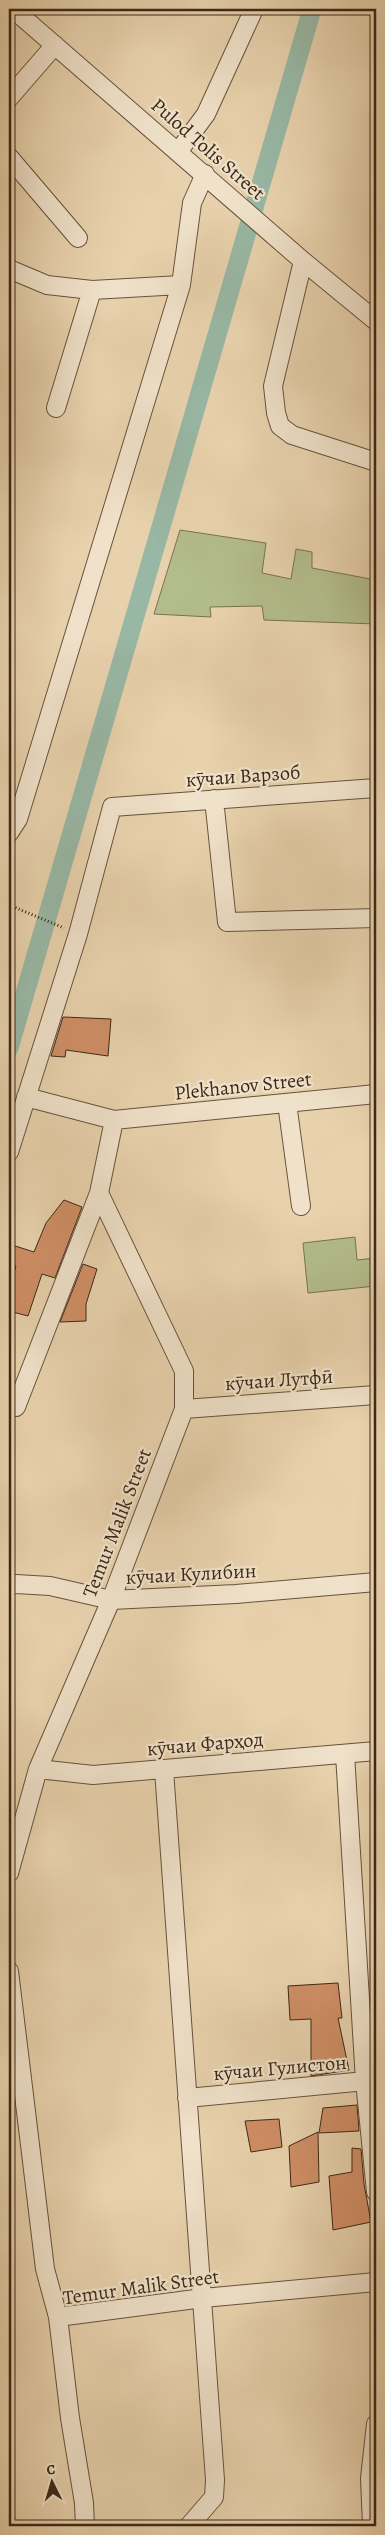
<svg xmlns="http://www.w3.org/2000/svg" width="385" height="2535" viewBox="0 0 385 2535" font-family="Alegreya,serif">
  <style>
    .green { fill: #b3bd8c; stroke: #787252 }
    .lines { fill: none; stroke-linecap: round; stroke-linejoin: round }
    .canal { stroke: #98b8a5; stroke-width: 19 }
    .building { fill: #cf8e66; stroke: #3c2817 }
    .minor-casing { stroke: #67523c; stroke-width: 20 }
    .path { stroke: #3c2817; stroke-width: 3; stroke-dasharray: 1 2.5; stroke-linecap: butt }
    .minor { stroke: #f0e2ca; stroke-width: 18 }
    .labels { text-anchor: middle; dominant-baseline: central; stroke-width: 4.5; stroke-linejoin: round; paint-order: stroke }
    .street-label { font-size: 20px; fill: #3c2817; stroke: #f0e2ca }
  </style>
  <rect width="100%" height="100%" fill="#e8d2ad"/>
  <filter id="stains"><feTurbulence type="fractalNoise" baseFrequency=".004" numOctaves="4"/><feColorMatrix values="0 0 0 0 .2 0 0 0 0 .09 0 0 0 0 .02 0 0 0 .5 -.17"/></filter>
  <radialGradient id="worn" r=".72"><stop offset=".6" stop-color="#630" stop-opacity="0"/><stop offset="1" stop-color="#630" stop-opacity=".3"/></radialGradient>
  <path class="green" d="M180 530 266 543 262 573 291 579 296 549 312 552V568L376 580V624L264 620 262 606 210 607 211 617 154 614Z
    M355 1237 357 1260 376 1258V1286L308 1293 303 1243Z"/>
  <g class="lines">
    <path class="canal" d="M9 1048 312 9"/>
  </g>
  <path class="building" d="M63 1017 111 1019 108 1056 66 1050 65 1057 51 1056Z
    M64 1200 82 1207 55 1278 42 1274 28 1316 9 1311V1289L16 1266 9 1264V1244L34 1252 46 1223Z
    M83 1264 97 1269 86 1304V1321L60 1322Z
    M338 1983 342 2018H338L349 2070 311 2076V2019L290 2020 288 1986Z
    M357 2105 359 2131 319 2133 323 2108Z
    M279 2119 282 2147 251 2152 245 2121Z
    M318 2132 319 2182 291 2187 289 2146Z
    M352 2148 361 2149 364 2184 371 2222 333 2230 329 2176 352 2172Z"/>
  <g class="lines">
    <defs>
      <path id="minor" d="M13 9 303 261 376 321
        M9 98 55 45
        M178 152 206 114 254 9
        M9 157 78 238
        M303 261 273 386 276 413 280 426 292 435 376 462
        M9 269 47 285 92 290 181 285
        M56 408 92 290
        M214 799 227 922 376 918
        M9 833 18 819 181 285 192 203 205 174
        M26 1097 114 1120 376 1094
        M287 1103 301 1206
        M9 1152 78 934 112 807 376 788
        M16 1407 99 1193 114 1120
        M184 1409 376 1395
        M9 1586 16 1584 50 1586 111 1600 236 1594 376 1582
        M345 1754 365 2081 376 2192
        M38 1769 93 1775 376 1751
        M164 1770 215 2480 214 2497 189 2526
        M9 1873 38 1769 111 1600 184 1409V1371L99 1193
        M9 1971 45 2269 58 2317 70 2418 84 2503 85 2526
        M187 2098 376 2080
        M58 2317 203 2298 376 2282
        M372 2526 370 2478 376 2424"/>
    </defs>
    <use href="#minor" class="minor-casing"/>
    <path class="path" d="M9 905 64 928"/>
    <use href="#minor" class="minor"/>
  </g>
  <g class="labels">
    <g class="street-label">
      <text transform="translate(208 149) rotate(41)">Pulod Tolis Street</text>
      <text transform="translate(243 776) rotate(-4)">кӯчаи Варзоб</text>
      <text transform="translate(243 1086) rotate(-6)">Plekhanov Street</text>
      <text transform="translate(279 1380) rotate(-4)">кӯчаи Лутфӣ</text>
      <text transform="translate(117 1523) rotate(-69)">Temur Malik Street</text>
      <text transform="translate(191 1574) rotate(-3)">кӯчаи Кулибин</text>
      <text transform="translate(205 1744) rotate(-5)">кӯчаи Фарҳод</text>
      <text transform="translate(280 2068) rotate(-5)">кӯчаи Гулистон</text>
      <text transform="translate(141 2287) rotate(-8)">Temur Malik Street</text>
    </g>
  </g>
  <rect width="385" height="2535" fill="none" stroke="#e8d2ad" stroke-width="30"/>
  <rect x="10" y="10" width="365" height="2515" fill="none" stroke="#3c2817" stroke-width="2.5"/>
  <rect x="15" y="15" width="355" height="2505" fill="none" stroke="#3c2817"/>
  <g transform="translate(52 2482) rotate(355)" stroke="#f0e2ca" stroke-width="4" paint-order="stroke">
  <path d="M0-4L9 19L0 12L-9 19Z" fill="#3c2817"/>
  <text y="-8" font-size="14" font-weight="bold" text-anchor="middle" fill="#3c2817">С</text>
  </g>
  <rect width="100%" height="100%" filter="url(#stains)"/>
  <rect width="100%" height="100%" fill="url(#worn)"/>
</svg>
